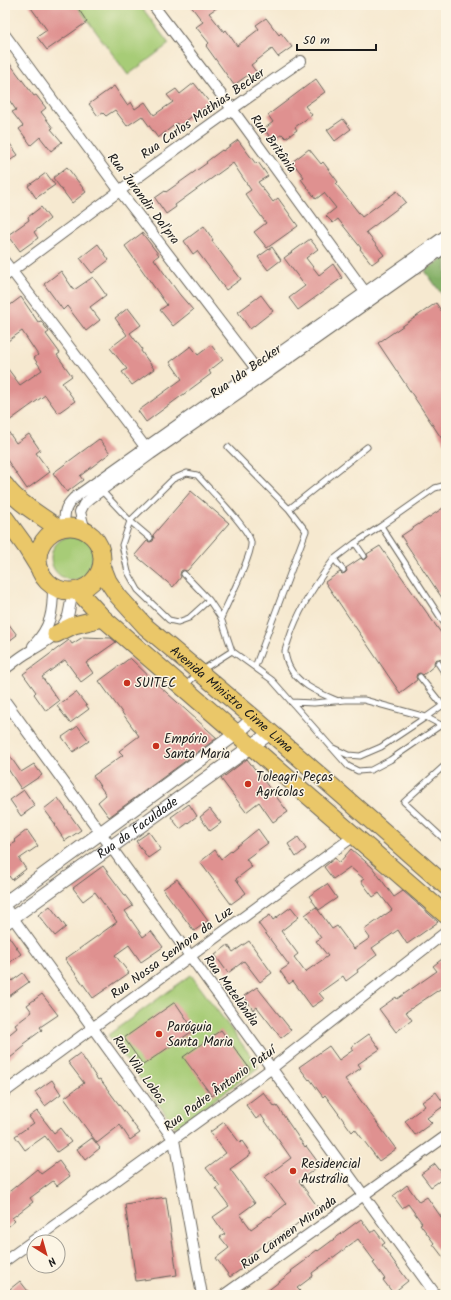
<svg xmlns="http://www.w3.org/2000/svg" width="451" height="1300" viewBox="0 0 451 1300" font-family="Kalam,sans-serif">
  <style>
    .green { fill: #a7cc77; stroke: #62744a }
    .forest { fill: #85b068; stroke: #506642 }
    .building { fill: #df9190 }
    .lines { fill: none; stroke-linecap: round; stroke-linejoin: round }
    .service-casing { stroke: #68645b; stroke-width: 7 }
    .minor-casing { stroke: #68645b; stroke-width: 12 }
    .tertiary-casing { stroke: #68645b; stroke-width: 15 }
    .primary-casing { stroke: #68645b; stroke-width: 19 }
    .service { stroke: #fff; stroke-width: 5 }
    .minor { stroke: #fff; stroke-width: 10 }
    .tertiary { stroke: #fff; stroke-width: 13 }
    .primary { stroke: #eac769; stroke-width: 17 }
    .poi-dot { fill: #c8321e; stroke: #fcf5e5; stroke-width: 1.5 }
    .labels { text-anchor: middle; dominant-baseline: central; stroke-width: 3; stroke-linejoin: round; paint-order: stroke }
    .street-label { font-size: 13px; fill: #1c1c1c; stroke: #fcf5e5 }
    .poi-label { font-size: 13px; fill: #1c1c1c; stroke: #fcf5e5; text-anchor: start }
  </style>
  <rect width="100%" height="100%" fill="#fcf5e5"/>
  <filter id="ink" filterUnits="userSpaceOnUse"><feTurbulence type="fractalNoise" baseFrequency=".025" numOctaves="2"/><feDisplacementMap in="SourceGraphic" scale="8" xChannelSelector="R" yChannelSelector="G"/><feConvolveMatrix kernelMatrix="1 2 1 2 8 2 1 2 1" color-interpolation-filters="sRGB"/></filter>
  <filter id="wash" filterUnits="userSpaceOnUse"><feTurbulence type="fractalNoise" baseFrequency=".012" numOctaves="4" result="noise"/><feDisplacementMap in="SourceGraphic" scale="16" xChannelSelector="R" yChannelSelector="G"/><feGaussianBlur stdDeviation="0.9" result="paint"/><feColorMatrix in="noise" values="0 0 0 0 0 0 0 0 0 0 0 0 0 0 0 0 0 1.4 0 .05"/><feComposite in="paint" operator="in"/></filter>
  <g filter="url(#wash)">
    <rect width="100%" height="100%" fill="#f6e9d0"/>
    <path class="green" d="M78 5H140L169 44 128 75 77 6Z
      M51 558a22 22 0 1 1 44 0a22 22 0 1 1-44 0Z
      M191 975 259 1067 176 1128 108 1035Z"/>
    <path class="forest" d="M446 256V300L425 271Z"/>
    <g id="blocks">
      <path class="building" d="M29 5H76L87 22 47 50 37 37 47 30Z
        M190 5H221L209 13 224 32 226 30 237 46 259 29 256 25 266 18 279 35 281 33 292 47 278 57 272 49 251 65 257 73 250 78 248 75 234 85 206 46 209 43 196 27 203 22Z
        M5 57 34 96 36 95 46 108 41 112 53 128 51 129 62 142 51 151 40 137 31 145 19 129 23 126 12 112 16 110 5 94Z
        M316 79 325 92 305 106 312 115 295 127 297 130 286 138 282 134 273 141 264 129 273 122 268 115Z
        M194 83 210 103 179 126 177 123 158 138 142 116 127 126 115 110 106 116 103 113 98 116 89 104 114 86 127 105 131 102 135 109 145 102 154 115 173 102 167 95 176 89 180 94Z
        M343 119 351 129 335 141 327 130Z
        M5 137 18 155 5 164Z
        M238 140 256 164 258 162 268 176 258 182 273 202 278 198 298 226 267 248 254 232 266 223 245 194 251 190 233 163 175 205 176 207 166 214 155 198 165 191 166 192 207 163 206 162 222 150 223 151Z
        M309 149 321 164 323 162 338 182 336 184 362 217 397 191 406 202 366 232 384 255 372 264 360 249 361 248 338 219 333 223 326 216 336 208 324 193 316 199 301 179 304 177 292 162Z
        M67 167 86 192 72 203 53 178Z
        M46 173 55 185 36 198 28 186Z
        M41 207 50 219 34 232 38 238 20 251 8 235 29 220 28 217Z
        M204 226 213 240 212 241 241 279 226 290 197 251 193 254 184 241Z
        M142 233 159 255 154 259 180 295 193 310 173 326 160 310 167 305 125 246Z
        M310 239 318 249 306 258 319 275 333 264 342 278 298 310 289 298 305 286 284 258Z
        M98 244 109 260 92 273 80 258Z
        M272 247 281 260 268 270 258 257Z
        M61 271 74 290 93 277 106 295 90 307 100 320 86 331 67 306 63 310 44 284Z
        M261 295 273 311 250 329 238 312Z
        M21 297 38 322 41 321 49 332 46 334 60 353 57 355 72 376 62 383 75 401 58 413 45 395 5 424V365L20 385 42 370 34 358 38 355 22 331 5 343V311L10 307 9 306Z
        M436 303 446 318V445L378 343Z
        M128 308 141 325 130 333 142 349 141 351 154 369 132 385 122 372 127 369 110 348 127 335 115 318Z
        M211 345 223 360 209 371 211 374 146 422 138 411 182 379 170 362 191 346 198 355Z
        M5 427 16 443 29 434 40 450 36 453 50 472 27 489 5 457Z
        M99 439 110 453 80 476 83 480 67 492 53 473Z
        M191 491 229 523 187 571 183 570 181 571 180 575 181 577 173 587 135 555 147 541 150 542 153 541 154 538 153 535Z
        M446 506V604L401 536Z
        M380 546 446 640V656L441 660 438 659 435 660 434 663 435 665 423 675 420 673 417 674 416 677 417 680 400 693 325 582 340 572 342 574 345 573 347 571 346 568 361 558 363 560 366 559 368 557 367 554Z
        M5 619 17 635 5 644Z
        M83 637 111 638 116 642 86 663 93 673 81 682 65 660 42 677 59 701 46 711 34 694 36 692 23 674 69 640 72 644Z
        M130 658 157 684 217 738 109 817 98 802 106 795 93 776 123 755 119 751 139 736 99 681Z
        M76 692 89 709 70 723 57 706Z
        M78 726 89 741 73 752 62 737Z
        M5 749 21 772 34 764 42 775 21 789 8 769 5 771Z
        M247 759 288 812 273 822 259 802 246 812 221 779Z
        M24 790 35 806 21 816 10 800Z
        M58 798 81 830 65 841 55 826 56 825 44 809Z
        M189 804 197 816 180 829 171 817Z
        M210 809 221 823 210 831 200 817Z
        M258 829 268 843 246 859 252 867 236 879 246 893 231 904 200 862 215 850 221 859Z
        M27 830 38 846 19 859 26 869 12 880 9 876 5 879V849L16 842 14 840Z
        M149 832 161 849 148 858 136 841Z
        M298 837 306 849 296 857 288 844Z
        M351 849 372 867 394 897 403 891 438 922 407 944 398 930 372 948 377 955 357 970 358 972 346 981 343 976 319 993 324 999 312 1007 293 981 289 984 280 971 289 965 258 923 270 915 273 920 291 907 299 917 281 931 298 954 294 957 305 972 328 956 316 941 321 938 305 915 316 907 332 929 337 926 354 949 370 938 364 930 392 910 379 893 373 897 361 881 364 879 350 867 333 879 324 867 335 858 339 863Z
        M103 866 133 906 125 911 143 937 151 931 163 947 141 962 129 945 115 955 129 973 93 998 65 959 117 922 95 892 83 901 73 888Z
        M177 879 208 921 194 931 163 889Z
        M327 884 337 898 319 910 309 896Z
        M50 906 66 927 55 936 38 915Z
        M5 931 21 954 5 966Z
        M249 941 272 973 260 982 244 961 228 973 215 955 228 945 233 952Z
        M446 956V985L406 1012 412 1020 396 1032 379 1009 396 997 397 999 437 971 433 966Z
        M5 970 12 981 23 973 29 982 5 999Z
        M257 987 291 1030 281 1038 257 1007 253 1010 244 996Z
        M42 994 58 1015 40 1027 42 1030 23 1044 25 1046 5 1062V1038L17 1028 15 1025 32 1012 27 1005Z
        M175 1002 194 1030 143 1065 124 1038Z
        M221 1030 250 1069 212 1096 183 1057Z
        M369 1034 380 1049 358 1064 361 1068 345 1079 396 1149 379 1161 355 1129 352 1132 325 1095 323 1097 310 1079 309 1080 299 1067 329 1046 339 1060 353 1050 351 1047Z
        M80 1053 98 1080 100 1079 140 1133 130 1140 120 1125 97 1143 64 1098 84 1083 68 1062Z
        M52 1080 61 1094 45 1106 35 1092Z
        M263 1092 275 1107 277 1106 305 1147 306 1146 320 1165 299 1181 320 1210 304 1222 302 1220 288 1231 287 1230 272 1241 271 1240 242 1261 246 1266 230 1277 216 1258 229 1248 220 1237 225 1234 213 1217 229 1206 216 1188 220 1186 206 1168 226 1153 210 1132 224 1122 240 1143 242 1141 251 1154 230 1169 255 1203 240 1214 251 1229 269 1216 270 1217 286 1204 265 1177 291 1158 261 1115 256 1119 246 1105Z
        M436 1092 445 1105 427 1118 432 1123 415 1135 405 1121 425 1106 422 1102Z
        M37 1111 54 1133 60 1128 71 1142 57 1152 45 1136 25 1150 15 1136 34 1123 29 1117Z
        M92 1138 100 1148 85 1160 77 1149Z
        M59 1161 70 1176 57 1186 53 1181 30 1198 33 1202 12 1218 15 1221 5 1229V1195L37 1169 41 1174Z
        M435 1164 445 1177 431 1187 421 1174Z
        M407 1185 419 1202 427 1197 446 1224V1261L433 1244 434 1243 420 1224 422 1223 408 1204 402 1208 393 1196Z
        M166 1197 177 1275 136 1281 125 1204Z
        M361 1219 371 1233 375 1230 385 1243 382 1245 408 1281 393 1293 383 1280 385 1279 373 1263 375 1262 358 1239 312 1273 313 1276 297 1288 300 1291 295 1295H262L292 1272 291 1271 306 1260 305 1259 317 1250 318 1251Z
        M20 1281 31 1295H5V1293Z"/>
    </g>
  </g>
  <g filter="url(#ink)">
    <use href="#blocks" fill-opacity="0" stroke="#68645b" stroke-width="1"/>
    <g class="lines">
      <defs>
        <path id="service" d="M228 447 289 509 306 531 255 667
          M446 485 435 488 381 526 446 626
          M101 490 130 521 150 538
          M289 509 367 447
          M355 543 364 556
          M334 559C316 583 298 610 289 639 288 642 286 647 285 651 285 654 287 662 289 666 298 685 320 693 338 701
          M343 570 334 559 355 543 381 526
          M184 574 209 600 221 618 232 651
          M209 600 189 618 178 622 169 620 138 590 128 572 122 545 130 521 173 479 187 473 197 475C208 488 248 527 251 542 253 554 227 604 221 618
          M438 663 446 675
          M420 677 443 706
          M186 685 199 672 232 651 272 680 348 766 358 771 371 770 390 760 441 725 446 728
          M291 702 314 703 345 700H364L426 717 446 703
          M331 747 348 755 360 756 381 747 426 717 441 725
          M446 769 444 766 404 802 446 841"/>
        <path id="minor" d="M153 5 232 109 368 296
          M5 35 119 190 260 374
          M5 262 149 452
          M5 276C103 203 200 130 301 61
          M64 528C65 513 63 509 74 498L446 235
          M85 531 80 512 84 504 91 498 151 454 262 377 446 247
          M33 646C51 627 53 612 53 587
          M5 669C12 664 20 657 27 653 44 643 60 635 68 616 70 608 71 599 73 592
          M5 701 436 1295
          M5 907 174 1140 202 1295
          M5 1092 354 836
          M5 1261 272 1068 446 932
          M224 1295 446 1136"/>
        <g id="tertiary">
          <path d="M5 903 237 733 254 718"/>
          <path id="s1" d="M5 923 270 733"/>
        </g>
        <g id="primary">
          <path d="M5 485C18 504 41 515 59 529"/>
          <path d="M5 518 26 547 39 568"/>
          <circle cx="70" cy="559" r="32"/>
          <path id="s2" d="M102 566 108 581 118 596 146 627 254 718 446 886"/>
          <path d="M78 591 103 618 446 915"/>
          <path d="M56 634 74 625 103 618"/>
        </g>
      </defs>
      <use href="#service" class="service-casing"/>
      <use href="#minor" class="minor-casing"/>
      <use href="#tertiary" class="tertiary-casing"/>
      <use href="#primary" class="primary-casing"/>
      <use href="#service" class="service"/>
      <use href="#minor" class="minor"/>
      <use href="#tertiary" class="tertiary"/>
      <use href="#primary" class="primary"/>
    </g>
  </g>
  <g class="poi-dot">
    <circle cx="127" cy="683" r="4"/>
    <circle cx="156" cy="746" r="4"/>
    <circle cx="248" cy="784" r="4"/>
    <circle cx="159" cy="1034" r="4"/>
    <circle cx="293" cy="1171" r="4"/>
  </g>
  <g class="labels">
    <g class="street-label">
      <text transform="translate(203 114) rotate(-35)">Rua Carlos Mathias Becker</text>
      <text transform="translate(273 144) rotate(54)">Rua Britânia</text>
      <text transform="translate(143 199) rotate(53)">Rua Jurandir Dal'pra</text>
      <text transform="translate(246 372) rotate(-35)">Rua Ida Becker</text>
      <text stroke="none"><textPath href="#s2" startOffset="188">Avenida Ministro Cirne Lima</textPath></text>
      <text stroke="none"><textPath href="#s1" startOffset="163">Rua da Faculdade</textPath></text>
      <text transform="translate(172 953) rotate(-36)">Rua Nossa Senhora da Luz</text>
      <text transform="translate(231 991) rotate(54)">Rua Matelândia</text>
      <text transform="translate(139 1070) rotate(54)">Rua Vila Lobos</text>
      <text transform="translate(220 1089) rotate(-36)">Rua Padre Ântonio Patuí</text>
      <text transform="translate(289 1233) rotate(-36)">Rua Carmen Miranda</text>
    </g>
    <g class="poi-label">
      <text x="135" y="683">SUITEC</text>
      <text x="164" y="739">Empório<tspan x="164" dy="15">Santa Maria</tspan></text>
      <text x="256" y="777">Toleagri Peças<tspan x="256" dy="15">Agrícolas</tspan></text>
      <text x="167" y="1027">Paróquia<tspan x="167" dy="15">Santa Maria</tspan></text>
      <text x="301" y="1164">Residencial<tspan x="301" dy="15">Austrália</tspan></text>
    </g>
  </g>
  <rect width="451" height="1300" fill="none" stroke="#fcf5e5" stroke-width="20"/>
  <g transform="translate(46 1254) rotate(143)"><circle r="19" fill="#fcf5e5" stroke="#a29e95"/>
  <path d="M0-3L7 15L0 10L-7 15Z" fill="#c8321e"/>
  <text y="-6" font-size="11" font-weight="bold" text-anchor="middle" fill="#1c1c1c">N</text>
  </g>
  <path d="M297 44v6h79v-6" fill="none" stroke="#1c1c1c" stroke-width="2"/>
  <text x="303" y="44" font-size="12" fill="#1c1c1c" stroke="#fcf5e5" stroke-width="3" paint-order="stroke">50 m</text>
</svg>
